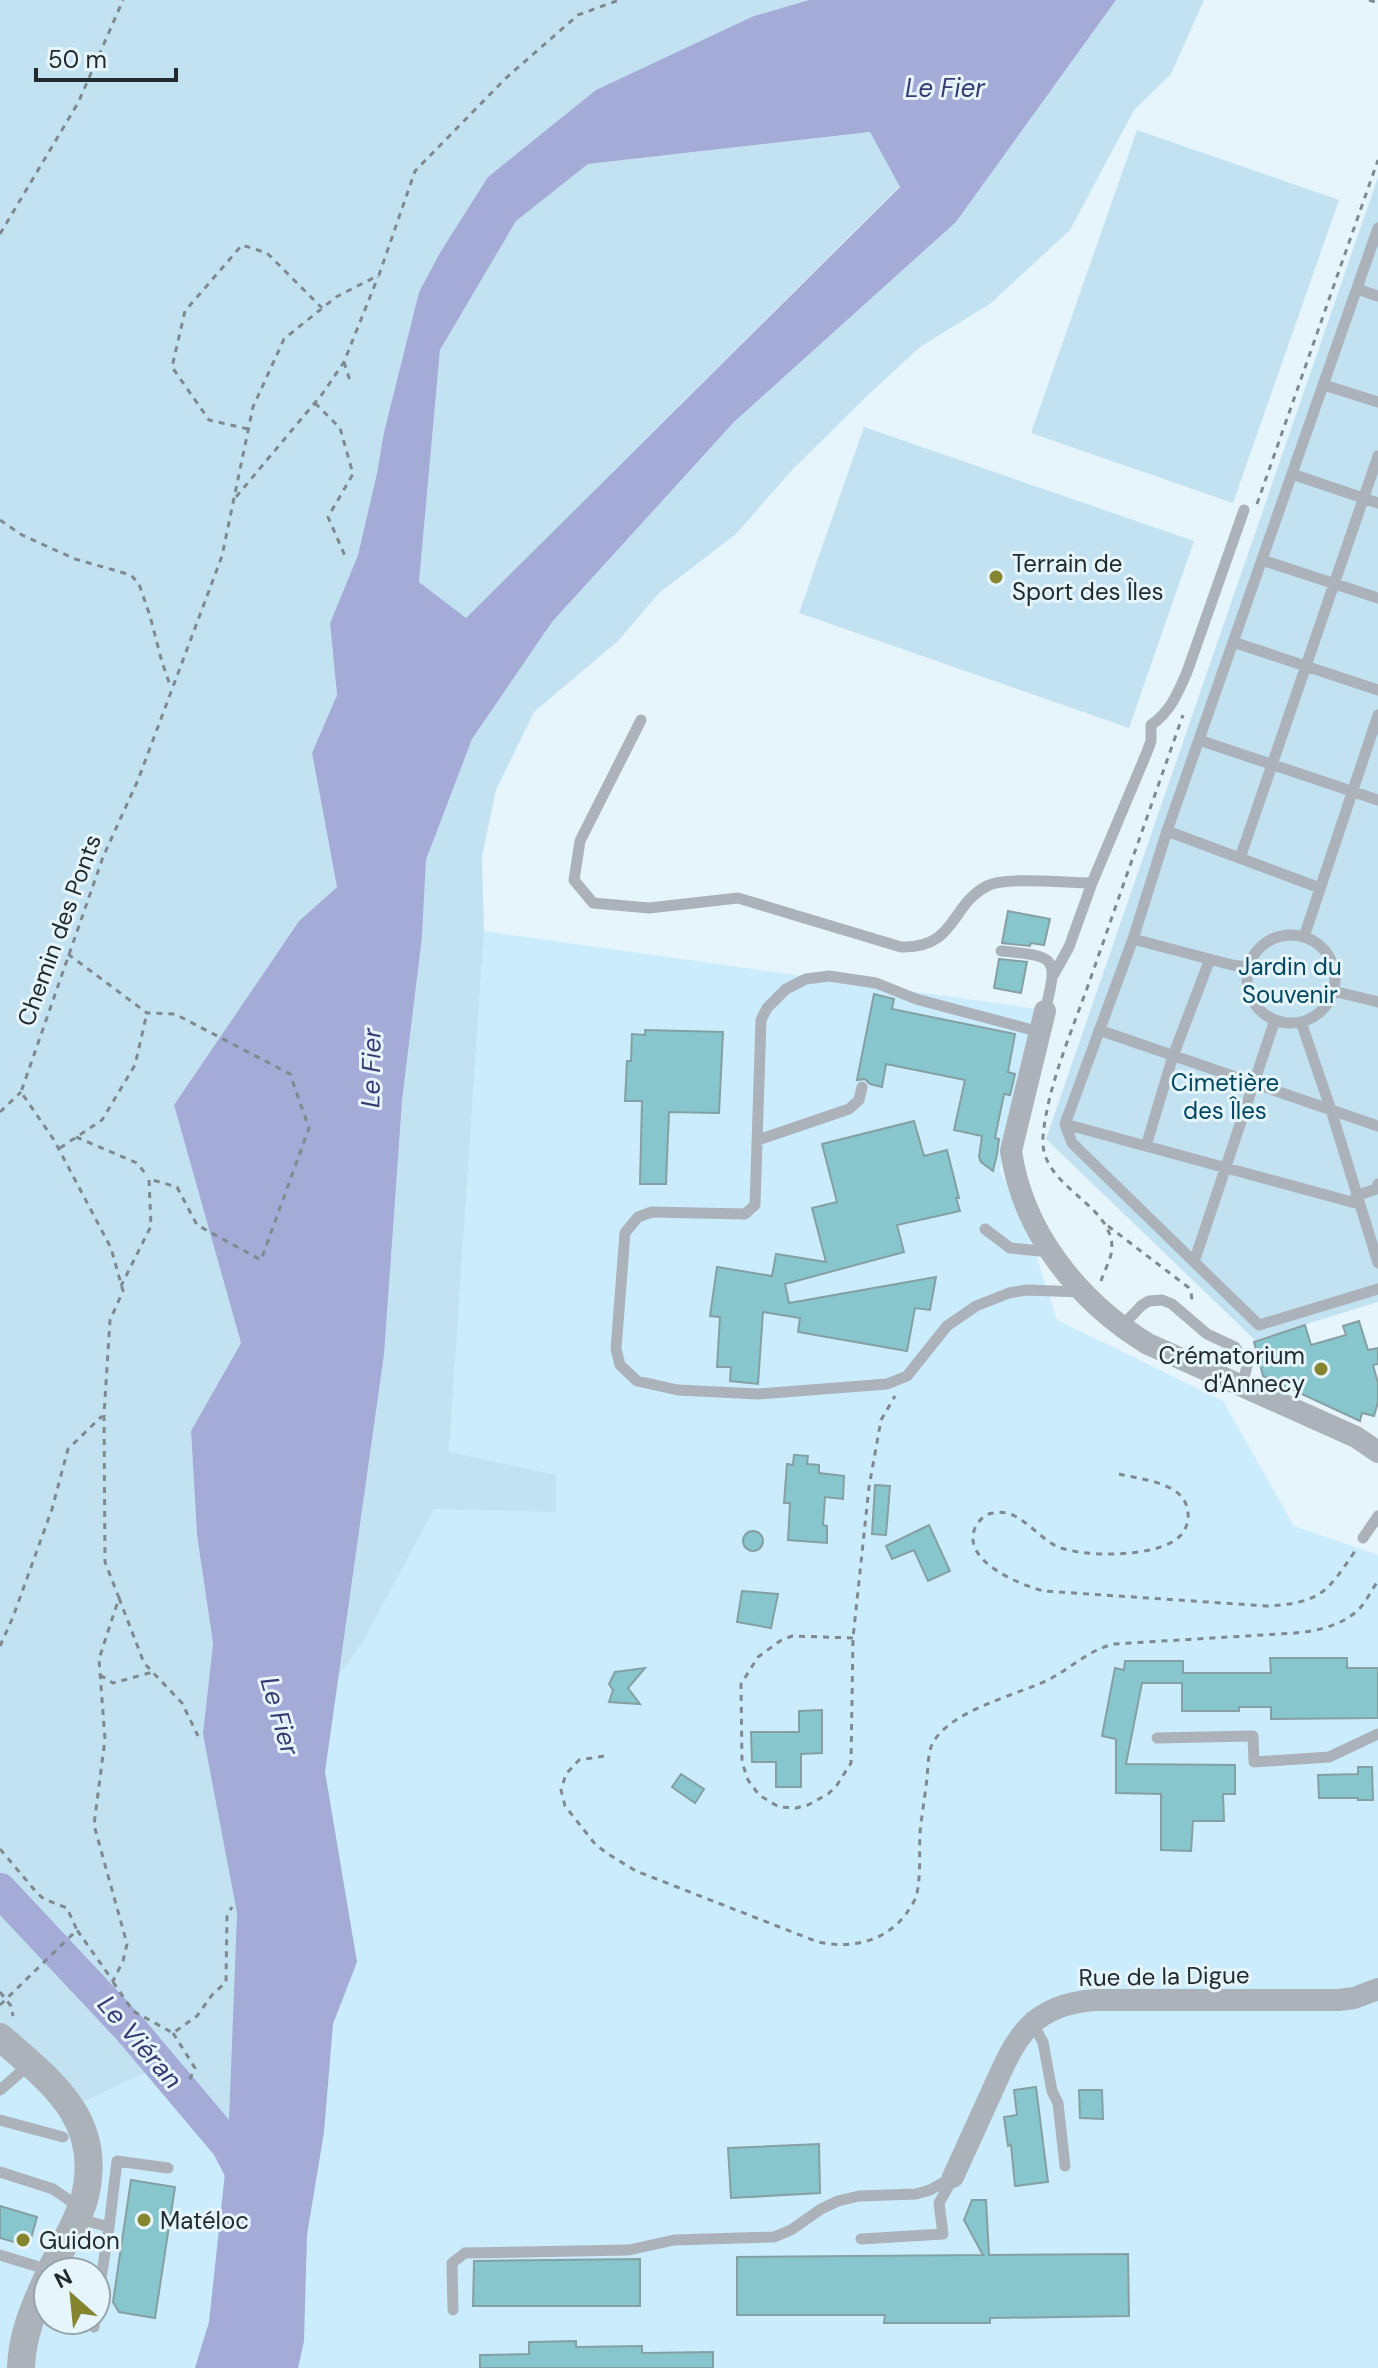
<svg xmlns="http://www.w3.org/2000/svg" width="1378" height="2368" viewBox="0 0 1378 2368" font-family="'DM Sans',sans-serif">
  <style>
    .built { fill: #cbecfd; fill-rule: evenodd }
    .green { fill: #c2e2f2 }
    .water { fill: #a4abd7; fill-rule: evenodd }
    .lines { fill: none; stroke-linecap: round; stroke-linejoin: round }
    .river { stroke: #a4abd7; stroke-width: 34 }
    .building { fill: #88c6cd; stroke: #84a0a3; stroke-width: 2 }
    .path { stroke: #7e8a90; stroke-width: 3; stroke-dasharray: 6 6; stroke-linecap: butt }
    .service { stroke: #acb2ba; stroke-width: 11 }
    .minor { stroke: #acb2ba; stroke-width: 22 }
    .tertiary { stroke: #acb2ba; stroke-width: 28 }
    .poi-dot { fill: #86852f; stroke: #e6f5fc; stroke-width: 3 }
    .labels { text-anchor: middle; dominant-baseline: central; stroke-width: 6; stroke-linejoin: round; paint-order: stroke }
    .poi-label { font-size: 24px; fill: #212b2f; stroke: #e6f5fc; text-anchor: start }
    .street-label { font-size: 24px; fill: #212b2f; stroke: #e6f5fc }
    .park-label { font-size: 24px; fill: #00465f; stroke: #e6f5fc }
    .water-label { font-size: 26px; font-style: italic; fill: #363a71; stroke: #e6f5fc }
  </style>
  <rect width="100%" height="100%" fill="#e6f5fc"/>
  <path class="built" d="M484 931 1044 1010 1008 1131 1000 1170 1032 1243 1057 1320 1223 1401 1294 1526 1378 1555V2368H0V2025L159 2066 227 2139 237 1912 338 1677 363 1642 434 1509 555 1475 449 1453ZM48 2272H96V2320H48Z"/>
  <path class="green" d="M0 0H809L754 16 541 137 488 177 441 251 419 292 384 432 377 473 358 555 330 623 337 695 312 753 337 887 299 921 174 1105 241 1343 191 1431 197 1535 213 1645 204 1734 237 1912 228 2140 159 2066 72 2107 0 2025Z
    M1116 0H1204L1171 74 1134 110 1070 230 991 303 920 347 867 396 793 469 736 534 659 593 618 641 534 712 496 790 482 856 484 931 449 1452 556 1475V1512L434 1509 363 1642 338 1677 350 1591 402 1101 422 937 426 860 472 739 552 622 734 422 956 222Z
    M1137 130 1339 200 1233 503 1031 433Z
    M870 132 900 186 465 619 419 582 440 350 516 221 588 164Z
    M1378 177V1302L1255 1340 1046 1139Z
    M864 427 1194 541 1129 728 799 613Z"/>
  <path class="water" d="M809 0H1116L956 222 734 422 552 622 472 739 426 860 422 937 402 1101 384 1354 325 1772 357 1962 333 2024 324 2132 307 2235 304 2341 298 2368H195L209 2322 228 2145 237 1913 203 1734 213 1644 197 1535 191 1431 241 1343 174 1105 299 921 337 887 312 753 337 695 330 623 358 555 377 473 384 432 419 292 441 251 488 177 596 90 754 16ZM870 132 900 187 466 618 419 582 440 350 516 221 588 164Z"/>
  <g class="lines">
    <path class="river" d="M0 1890 131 2030 228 2145 249 2185"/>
  </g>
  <path class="building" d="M1008 911 1050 919 1044 945 1031 943 1030 946 1002 943Z
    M999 959 1027 962 1021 993 994 988Z
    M874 994 894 999 892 1009 1015 1034 1008 1072 1015 1074 1010 1095 1004 1094 995 1138 999 1139 997 1154 993 1171 981 1162 979 1157 982 1136 954 1130 965 1080 886 1064 882 1087 870 1084 865 1079 857 1080Z
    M645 1030 723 1032 719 1113 669 1112 666 1184H640L642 1101H625L627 1061H631L632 1034 645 1035Z
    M914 1121 924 1156 947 1150 959 1198H956L960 1211 897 1225 904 1252 785 1284 789 1303 936 1277 930 1310 915 1308 907 1351 798 1332 800 1318 763 1312 758 1384 730 1381 731 1367H717L720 1317 710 1316 717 1267 772 1276 776 1254 826 1262 812 1208 837 1202 822 1144Z
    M1359 1321 1368 1350 1378 1348V1364L1373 1365 1378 1383V1402L1374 1416 1362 1413 1360 1421 1263 1376 1254 1342 1305 1325 1311 1345 1346 1335 1343 1326Z
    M794 1455 808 1456 807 1464 819 1465V1473L844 1476 843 1499 825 1497 823 1525 827 1526V1543L788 1540 790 1503H784L787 1464 793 1465Z
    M875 1485 890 1486 886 1535 872 1534Z
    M929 1525 950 1571 928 1581 914 1550 892 1559 886 1546Z
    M743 1541a10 10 0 1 1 20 0a10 10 0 1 1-20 0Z
    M742 1591 778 1594 771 1628 737 1622Z
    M1270 1658H1347V1668H1378V1718L1271 1719V1707H1239V1711H1182V1683H1142L1126 1764 1235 1765V1794H1223L1224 1821H1193L1191 1851 1161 1850V1794L1116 1793V1739L1102 1736 1115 1668 1124 1670 1125 1661H1183V1673H1271Z
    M645 1668 628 1688 640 1704 609 1702 613 1690 609 1684 615 1672Z
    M822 1710V1753L801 1754V1787H776V1762H752L751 1732H799V1711Z
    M1358 1767H1372L1373 1800H1358V1798H1319L1318 1775 1358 1774Z
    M681 1774 704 1789 695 1803 672 1787Z
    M1036 2087 1048 2182 1015 2186 1011 2145 1008 2146 1004 2117 1017 2115 1014 2090Z
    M1079 2090H1102L1103 2119 1080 2118Z
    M819 2144 820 2193 731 2198 728 2148Z
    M131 2180 175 2187 155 2318 119 2312 113 2302Z
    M972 2200H986L989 2255 1128 2254 1129 2316 990 2318V2323H884L885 2315H737V2257L983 2255 964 2220Z
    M0 2206 37 2217 29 2246 0 2238Z
    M640 2259V2306H473L474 2261Z
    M576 2341V2347L642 2346V2353L713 2352V2368H480V2355L529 2354V2342Z"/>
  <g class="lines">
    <path class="path" d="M1369 0 1378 3
      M0 234 78 103 123 0
      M344 362 351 384
      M315 403 340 428 353 474 328 517 345 556
      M248 429 209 420 172 367 185 311 242 245 267 253 322 308
      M236 497 323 393 344 362 378 277
      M1257 504 1378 160
      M0 520 22 535 75 559 131 575 139 584 150 616 162 662 171 688
      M68 954 147 1013 175 1014 290 1074 309 1128 261 1260 197 1225 177 1187 149 1179 151 1226 121 1286
      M0 1112 21 1092
      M76 1137 137 1163 148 1177
      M60 1148 102 1120 135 1065 147 1013
      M1108 1226 1188 1287 1191 1291 1192 1301
      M1101 1281C1104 1271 1112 1258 1112 1247 1111 1202 1039 1187 1043 1137 1047 1087 1073 1028 1090 980 1121 891 1152 803 1183 715
      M1119 1474C1142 1480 1186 1482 1188 1513 1189 1521 1186 1530 1180 1536 1159 1558 1082 1558 1056 1546 1036 1536 1018 1507 993 1513 985 1514 979 1520 975 1528 961 1561 1020 1585 1044 1591L1267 1606C1320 1603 1327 1593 1355 1551
      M119 1598 144 1663 182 1703 198 1736
      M853 1638 792 1636 780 1641 758 1657 741 1684 742 1762 748 1780 759 1795 779 1807 796 1808 808 1805 828 1794 837 1785 851 1763 853 1638 869 1487 881 1420 895 1396
      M0 1646 13 1617 52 1509 68 1449 102 1416
      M100 1675 113 1683 153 1672
      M604 1756 579 1760 566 1774 561 1790 565 1806 595 1844 608 1854 636 1871 818 1942C851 1949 885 1942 906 1914 910 1908 916 1900 917 1893 921 1873 919 1852 920 1832 922 1814 925 1796 927 1778 928 1768 928 1756 931 1747 945 1711 1018 1695 1050 1679 1072 1667 1089 1650 1114 1644L1295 1633C1318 1631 1344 1625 1360 1608 1367 1600 1372 1589 1378 1581
      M0 1849 37 1893 44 1899 67 1908 77 1930
      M113 1982 133 2011 173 2033 197 2016 212 1995 226 1982 227 1915 232 1907
      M0 1992 11 2006 13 2016
      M0 2005 77 1930 113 1981 123 1961 127 1944 94 1825 105 1739 99 1659 119 1598 105 1562 104 1415 110 1320 123 1291 111 1248 54 1140 21 1092 103 857 138 780 222 556 253 407 284 339 336 297 379 275 415 171 506 78 578 15 619 0
      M173 2033 195 2068 189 2081"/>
    <path class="service" d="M1378 228 1167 831 1133 939 1065 1124 1072 1143 1259 1325 1378 1289
      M1357 289 1378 296
      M1324 385 1378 402
      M1292 474 1378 503
      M1262 560 1378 598
      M1233 642 1378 690
      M641 720 580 841 574 880 593 903 649 908 738 898 901 947C956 949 950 905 987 886 1007 876 1067 883 1092 883
      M1199 740 1378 800
      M1167 831 1320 888
      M1240 858 1378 456
      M1247 979a44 44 0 1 1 88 0a44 44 0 1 1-88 0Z
      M1304 937 1378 715
      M1133 939 1232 965 1248 967
      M1001 951C1056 956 1059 956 1045 1011
      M1054 974 1069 947 1092 883 1147 752 1151 741V725C1170 712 1178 693 1187 672L1244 510
      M1333 991 1378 1002
      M1301 1022 1331 1110 1378 1263
      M1099 1030 1378 1126
      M1040 1032 916 999 876 983 829 976 806 979 786 989 767 1008 761 1020 755 1205 745 1214 652 1212 638 1217 625 1233 616 1349 620 1365 637 1381 678 1390 758 1394 887 1384 907 1376 947 1326 976 1306 1009 1293 1026 1290 1082 1292
      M1065 1124 1359 1204
      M758 1140 849 1109 859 1100 862 1087
      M1146 1146 1173 1056 1210 959
      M1356 1196 1376 1189 1378 1184
      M985 1229 1010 1248 1050 1252
      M1194 1262 1275 1020
      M1121 1327 1142 1305 1149 1301 1162 1300 1172 1304 1207 1334 1235 1347 1247 1366 1245 1374
      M1363 1538 1378 1516
      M1157 1738 1253 1736 1254 1762 1329 1757 1378 1734
      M1032 2023 1043 2042 1052 2091 1058 2103 1065 2166
      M0 2090 30 2064
      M0 2120 63 2137
      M0 2172 53 2189 79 2207
      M76 2218 109 2227 117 2161 168 2168
      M861 2239 943 2234 939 2203 953 2178
      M0 2255 49 2270
      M453 2310 452 2263 465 2253 629 2250 674 2240 774 2237 791 2230 821 2209 838 2201 859 2196 916 2194 930 2190 953 2177
      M96 2311 109 2227
      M94 2327 95 2320"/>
    <path class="minor" d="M1045 1011 1011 1151C1023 1233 1079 1302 1148 1344L1356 1437 1378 1452
      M953 2177C965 2151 977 2124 989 2098 1014 2043 1026 2005 1095 2000H1339L1354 1998 1378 1989"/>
    <path class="tertiary" d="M0 2037C53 2083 105 2121 84 2200 78 2221 60 2251 50 2272
      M21 2368C22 2335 34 2307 48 2277"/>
  </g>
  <g class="poi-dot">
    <circle cx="996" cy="577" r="8"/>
    <circle cx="1321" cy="1369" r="8"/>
    <circle cx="144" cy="2220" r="8"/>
    <circle cx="23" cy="2240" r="8"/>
  </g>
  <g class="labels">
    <g class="poi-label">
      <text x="1012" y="563">Terrain de<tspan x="1012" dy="28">Sport des Îles</tspan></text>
      <text x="1305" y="1355" text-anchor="end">Crématorium<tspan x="1305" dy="28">d'Annecy</tspan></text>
      <text x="160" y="2220">Matéloc</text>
      <text x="39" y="2240">Guidon</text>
    </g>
    <g class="street-label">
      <text transform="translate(59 930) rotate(-70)">Chemin des Ponts</text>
      <text transform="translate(1164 1976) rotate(-1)">Rue de la Digue</text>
    </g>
    <g class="park-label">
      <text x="1290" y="966">Jardin du<tspan x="1290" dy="28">Souvenir</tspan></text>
      <text x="1225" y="1082">Cimetière<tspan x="1225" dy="28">des Îles</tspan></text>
    </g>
    <g class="water-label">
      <text x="945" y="88">Le Fier</text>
      <text transform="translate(371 1068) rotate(-89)">Le Fier</text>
      <text transform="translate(280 1716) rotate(74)">Le Fier</text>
      <text transform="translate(140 2042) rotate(49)">Le Viéran</text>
    </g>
  </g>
  <g transform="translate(72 2296) rotate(333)"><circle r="38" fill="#e6f5fc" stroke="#97a4aa" stroke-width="2"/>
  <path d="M0-6L14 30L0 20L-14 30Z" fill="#86852f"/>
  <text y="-12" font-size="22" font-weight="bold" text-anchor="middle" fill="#212b2f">N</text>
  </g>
  <path d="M36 68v12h140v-12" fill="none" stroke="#212b2f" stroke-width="4"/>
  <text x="48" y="68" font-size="24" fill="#212b2f" stroke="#e6f5fc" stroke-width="6" paint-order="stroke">50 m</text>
</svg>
